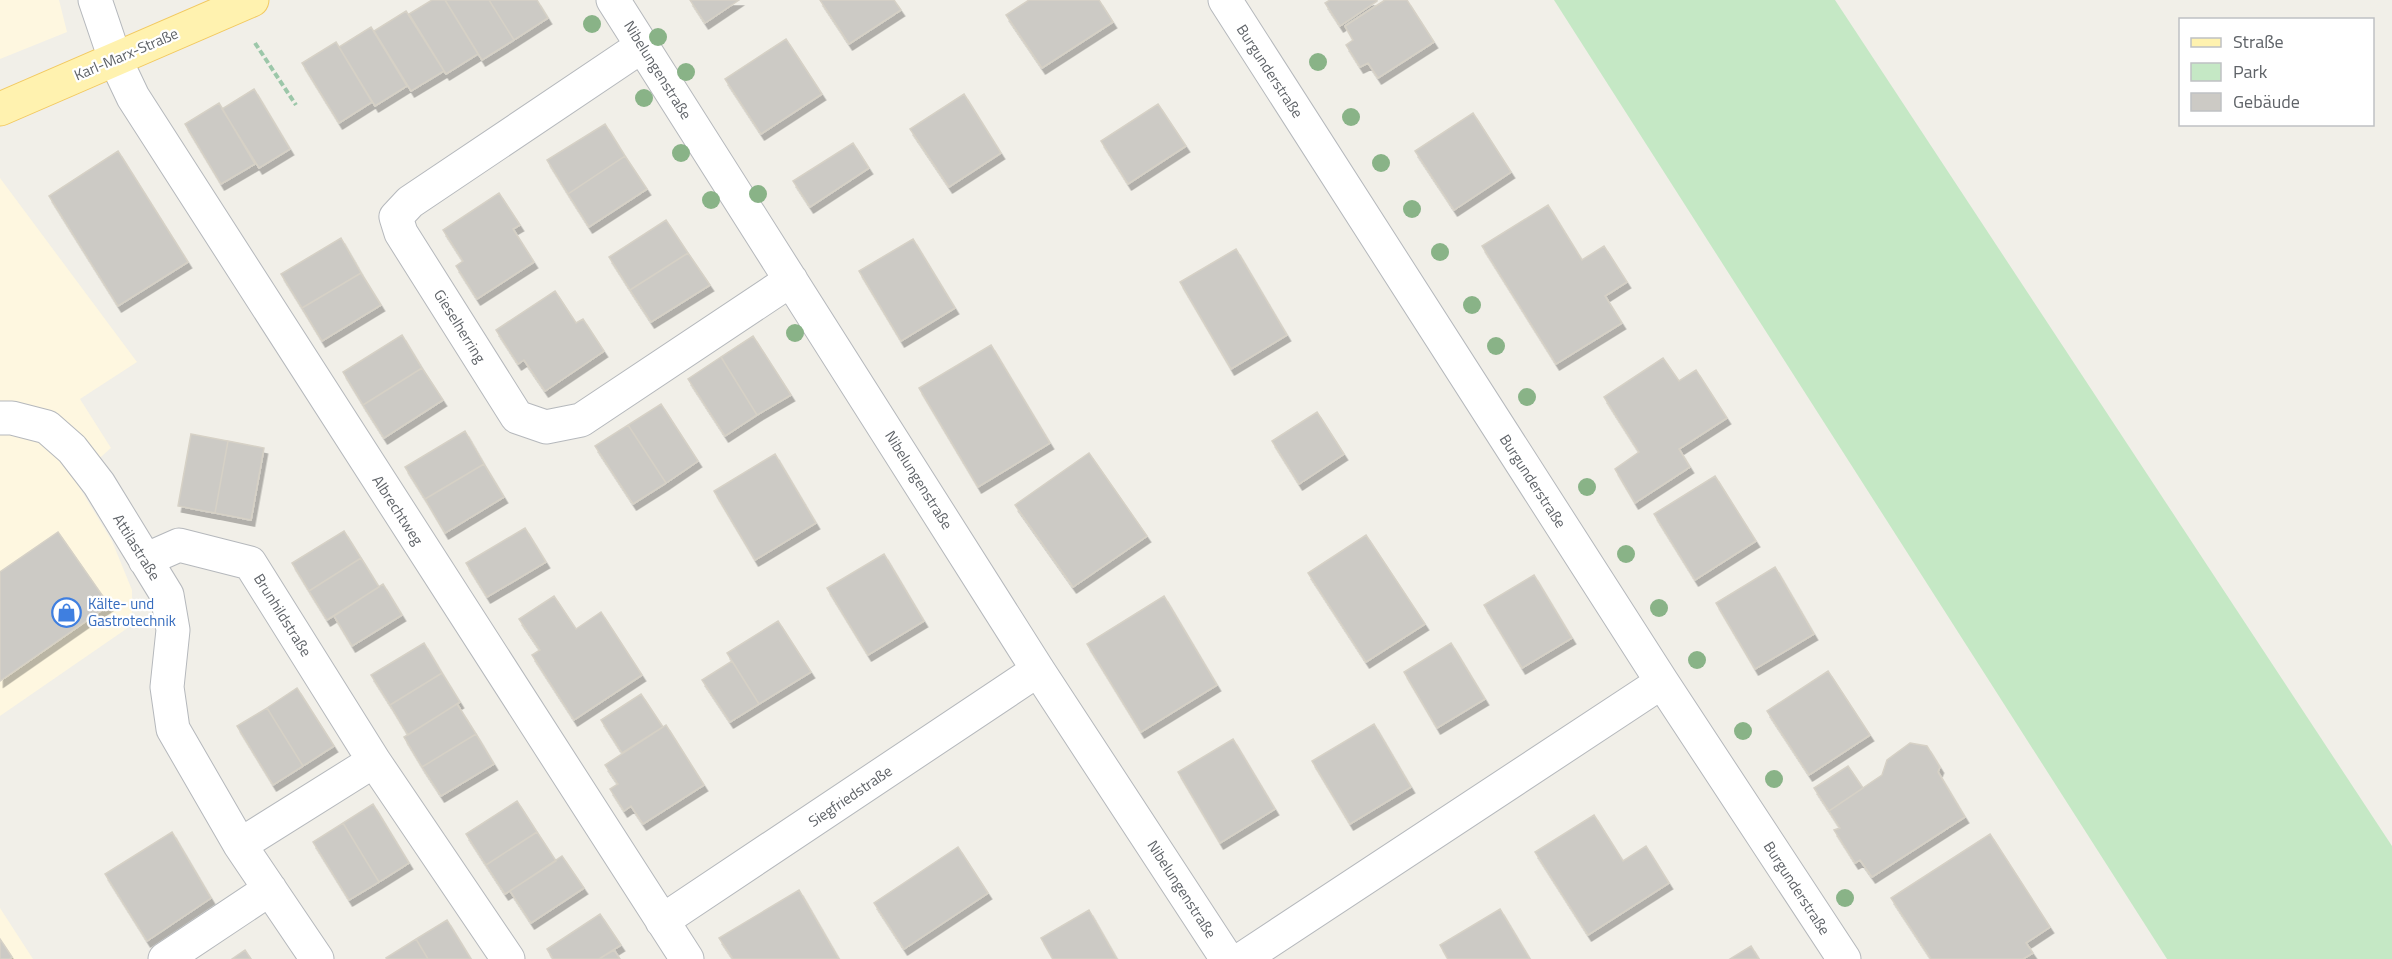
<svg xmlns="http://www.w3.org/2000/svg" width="2392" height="959" viewBox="0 0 2392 959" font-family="'Titillium Web',sans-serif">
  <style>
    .commercial { fill: #fef7e0 }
    .green { fill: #c5e8c5 }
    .building { fill: #cccac5; stroke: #d6d1c6; stroke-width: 1.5; filter: url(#shadow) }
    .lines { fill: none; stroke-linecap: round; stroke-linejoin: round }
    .minor-casing { stroke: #b5b8bc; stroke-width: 35 }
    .major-casing { stroke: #f2c960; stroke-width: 35 }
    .path { stroke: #9cc7a9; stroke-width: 4; stroke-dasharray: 6 3; stroke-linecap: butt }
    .minor { stroke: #fff; stroke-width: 33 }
    .major { stroke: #fff2af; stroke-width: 33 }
    .tree { fill: #89b387 }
    .labels { text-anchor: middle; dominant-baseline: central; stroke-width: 4.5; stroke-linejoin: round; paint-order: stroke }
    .street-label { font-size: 15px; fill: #5f6368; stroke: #fff }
    .shop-label { font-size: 15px; fill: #366cbe; stroke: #fff; text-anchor: start }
  </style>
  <defs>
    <filter id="shadow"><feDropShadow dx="3.5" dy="6" stdDeviation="0" flood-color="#0004"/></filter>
  </defs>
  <rect width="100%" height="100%" fill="#f1efe8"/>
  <path class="commercial" d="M0 0H59L67 32 0 59Z
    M0 178 137 362 80 399 111 448 75 480 112 541 132 590V625L0 716Z
    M0 908 33 959H0Z"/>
  <path class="green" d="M1554 0H1835L2392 846V959H2167Z"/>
  <path class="building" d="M432 0H445L478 54 446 74 409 14Z
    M445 0H489L514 40 482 60Z
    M489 0H537L548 18 514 40Z
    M690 0H739L705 23Z
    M820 0H894L901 10 849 44Z
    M1029 0H1099L1113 22 1042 68 1006 15Z
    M1330 0H1377V1L1340 26 1325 3Z
    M1385 0H1407L1434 42 1378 78 1368 63 1360 67 1346 45 1353 40 1345 26Z
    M406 11 444 71 411 91 374 31Z
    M371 27 407 86 375 106 339 47Z
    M786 39 822 94 761 134 725 79Z
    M336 42 372 102 339 123 302 63Z
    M254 89 290 149 259 168 222 109Z
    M964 94 1001 153 949 187 910 129Z
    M219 103 255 164 221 184 185 124Z
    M1158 104 1186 146 1128 184 1101 141Z
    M1473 113 1511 172 1454 210 1415 151Z
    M605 124 625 156 568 194 547 160Z
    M853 143 869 168 810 207 793 181Z
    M118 151 188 262 118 306 49 196Z
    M625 156 647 189 589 227 568 194Z
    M499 193 520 225 513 229 534 262 477 299 456 266 463 261 443 230Z
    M1548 205 1582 260 1604 246 1627 282 1605 296 1622 323 1556 364 1482 246Z
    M666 220 688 253 630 290 609 257Z
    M341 238 361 273 302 308 281 274Z
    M913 239 955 308 901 341 859 271Z
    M1236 249 1287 335 1231 369 1180 282Z
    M688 253 710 285 651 322 630 290Z
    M361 273 381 305 322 341 302 308Z
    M555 291 576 323 583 319 604 351 545 391 524 360 518 364 496 330Z
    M402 335 422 368 363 405 343 372Z
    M753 336 791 395 757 415 721 357Z
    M991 345 1050 443 978 487 919 388Z
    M721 357 757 415 725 436 688 379Z
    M1663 358 1679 381 1696 370 1727 418 1679 449 1690 467 1635 503 1615 469 1639 452 1604 397Z
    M422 368 443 400 384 438 363 405Z
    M661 404 698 461 666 483 628 425Z
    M1317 412 1344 454 1299 484 1272 441Z
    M628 425 666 483 633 504 595 446Z
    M465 431 484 464 425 499 405 467Z
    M191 434 228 441 215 513 178 506Z
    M228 441 264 448 251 520 215 513Z
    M1089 453 1147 536 1073 587 1015 505Z
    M775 454 816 523 755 560 714 491Z
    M484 464 504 497 445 533 425 499Z
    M1715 476 1756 541 1695 580 1654 514Z
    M525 528 546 562 487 597 466 563Z
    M344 531 361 558 309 591 292 563Z
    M58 532 109 605 0 681V572Z
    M1366 535 1425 624 1366 662 1308 573Z
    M884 554 924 621 868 655 827 588Z
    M361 558 379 587 327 620 309 591Z
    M1775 567 1814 634 1755 669 1716 603Z
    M1534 575 1572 638 1522 668 1484 605Z
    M383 584 402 615 352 646 334 616Z
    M554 596 576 629 601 612 642 675 574 720 532 655 540 650 519 619Z
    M1164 596 1217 685 1141 732 1087 644Z
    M778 621 811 672 759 704 727 653Z
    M424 643 442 673 390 705 371 675Z
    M1451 643 1485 699 1437 728 1404 672Z
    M732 661 759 704 730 722 702 680Z
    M1828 671 1870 735 1809 775 1767 711Z
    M442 673 460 702 408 735 390 705Z
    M297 688 334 746 303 766 267 708Z
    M641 694 663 727 622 753 601 720Z
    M457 704 476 734 422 767 404 737Z
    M267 708 303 766 273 785 237 726Z
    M1374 724 1411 787 1350 824 1312 761Z
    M666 725 704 785 643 824 631 806 624 811 610 789 618 784 605 765Z
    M476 734 494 764 441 796 422 767Z
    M1233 739 1275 809 1220 843 1178 772Z
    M1910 743 1927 746 1940 767 1938 772 1965 817 1872 877 1860 860 1855 863 1834 830 1840 828 1829 811 1882 775 1887 760Z
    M1848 766 1863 788 1829 811 1814 788Z
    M517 801 537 832 486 865 466 834Z
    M373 804 409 863 379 882 343 823Z
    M1594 815 1623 861 1646 846 1669 883 1588 935 1535 852Z
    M343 823 379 882 349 900 313 842Z
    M172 832 211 898 147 941 105 874Z
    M537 832 556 861 505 894 486 865Z
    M1990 834 2050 927 2026 943 2033 953 2023 959H1931L1891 898Z
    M958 847 988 893 904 949 874 903Z
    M562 856 584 888 531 923 510 891Z
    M799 890 839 959H733L719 938Z
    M1500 909 1530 959H1448L1440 945Z
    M1089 910 1117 959H1053L1041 938Z
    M600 914 621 945 599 959H553L547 949Z
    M447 920 471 959H428L416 939Z
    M0 939 12 957 9 959H0Z
    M416 939 428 959H387L386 958Z
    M1751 946 1759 959H1730Z
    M245 950 251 959H232Z
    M614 950 620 959H599Z"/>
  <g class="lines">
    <defs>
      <path id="minor" d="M95 0 115 59 133 97 687 959
        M613 0 1038 670 1227 959
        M1225 0 1662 682 1844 959
        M642 46 410 202 396 217 401 233 517 417 546 427 581 420 791 280
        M0 418H12L47 427 72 449 99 484 167 595 173 630 167 687 173 729 240 845 317 959
        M145 560 179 545 250 563 374 761 508 959
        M240 845 374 761
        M662 921 1038 670
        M165 959 270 889
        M1242 959 1662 682"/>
      <path id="major" d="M0 109 252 0"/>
    </defs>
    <use href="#minor" class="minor-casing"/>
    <use href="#major" class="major-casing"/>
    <path class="path" d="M255 43 296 105"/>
    <use href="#minor" class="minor"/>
    <use href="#major" class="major"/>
  </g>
  <g class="tree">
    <circle cx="592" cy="24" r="9"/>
    <circle cx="658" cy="37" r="9"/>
    <circle cx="1318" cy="62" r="9"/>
    <circle cx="686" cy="72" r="9"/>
    <circle cx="644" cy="98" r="9"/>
    <circle cx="1351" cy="117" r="9"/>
    <circle cx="681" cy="153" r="9"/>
    <circle cx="1381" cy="163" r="9"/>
    <circle cx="758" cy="194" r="9"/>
    <circle cx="711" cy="200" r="9"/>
    <circle cx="1412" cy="209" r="9"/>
    <circle cx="1440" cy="252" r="9"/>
    <circle cx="1472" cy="305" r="9"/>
    <circle cx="795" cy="333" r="9"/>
    <circle cx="1496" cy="346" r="9"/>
    <circle cx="1527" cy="397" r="9"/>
    <circle cx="1587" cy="487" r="9"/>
    <circle cx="1626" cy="554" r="9"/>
    <circle cx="1659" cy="608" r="9"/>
    <circle cx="1697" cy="660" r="9"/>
    <circle cx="1743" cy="731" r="9"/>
    <circle cx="1774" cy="779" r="9"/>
    <circle cx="1845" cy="898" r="9"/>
  </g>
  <defs>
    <symbol id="shop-ring" viewBox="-11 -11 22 22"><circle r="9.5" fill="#fff" stroke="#3f7fe0" stroke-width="1.5"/><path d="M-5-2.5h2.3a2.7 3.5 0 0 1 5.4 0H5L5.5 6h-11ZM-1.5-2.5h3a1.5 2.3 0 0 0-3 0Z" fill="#3f7fe0"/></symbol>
  </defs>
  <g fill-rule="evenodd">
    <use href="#shop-ring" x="50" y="596" width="33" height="33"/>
  </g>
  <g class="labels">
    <g class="street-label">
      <text transform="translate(126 54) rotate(-23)">Karl-Marx-Straße</text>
      <text transform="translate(658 70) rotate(58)">Nibelungenstraße</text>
      <text transform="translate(1270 71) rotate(57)">Burgunderstraße</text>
      <text transform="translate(460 326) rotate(58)">Gieselherring</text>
      <text transform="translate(919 480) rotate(58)">Nibelungenstraße</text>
      <text transform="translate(1533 481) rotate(57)">Burgunderstraße</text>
      <text transform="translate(398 510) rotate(57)">Albrechtweg</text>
      <text transform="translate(137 547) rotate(58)">Attilastraße</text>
      <text transform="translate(283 615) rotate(58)">Brunhildstraße</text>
      <text transform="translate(850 796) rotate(-34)">Siegfriedstraße</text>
      <text transform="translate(1797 888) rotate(57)">Burgunderstraße</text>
      <text transform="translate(1182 889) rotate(57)">Nibelungenstraße</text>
    </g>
    <g class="shop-label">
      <text x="88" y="603">Kälte- und<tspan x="88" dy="17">Gastrotechnik</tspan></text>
    </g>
  </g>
  <rect x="2179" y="18" width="195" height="108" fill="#ffffff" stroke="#bfc1c3" stroke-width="1.5"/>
  <rect x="2191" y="38" width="30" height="9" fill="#fff2af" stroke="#bfc1c3" stroke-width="1.5"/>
  <text x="2233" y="48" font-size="18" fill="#5f6368">Straße</text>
  <rect x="2191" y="63" width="30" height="18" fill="#c5e8c5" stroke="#bfc1c3" stroke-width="1.5"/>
  <text x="2233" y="78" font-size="18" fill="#5f6368">Park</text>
  <rect x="2191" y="93" width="30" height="18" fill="#cccac5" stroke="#bfc1c3" stroke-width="1.5"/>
  <text x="2233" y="108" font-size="18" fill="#5f6368">Gebäude</text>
</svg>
